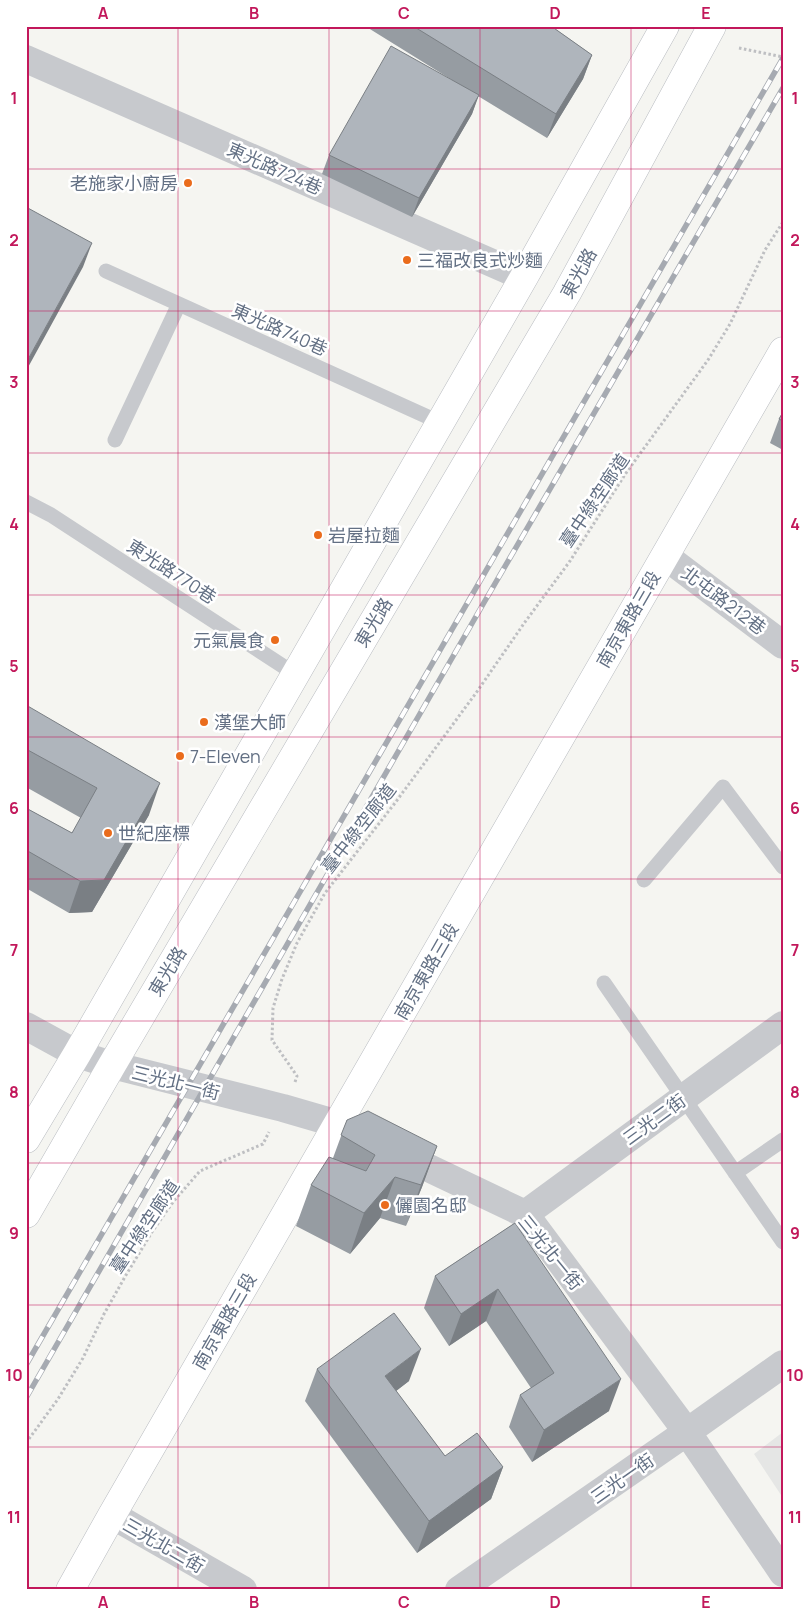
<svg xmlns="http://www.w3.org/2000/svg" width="809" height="1616" viewBox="0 0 809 1616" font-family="Manrope,'Noto Sans TC',sans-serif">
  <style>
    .built { fill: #e5e6e5 }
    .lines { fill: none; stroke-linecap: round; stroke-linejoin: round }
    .secondary-casing { stroke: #b9bcc1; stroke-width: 29 }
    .path { stroke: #bebfc2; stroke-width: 3; stroke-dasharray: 2.5 2.5; stroke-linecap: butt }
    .lane { stroke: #c7c9cd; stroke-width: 15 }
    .street { stroke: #c7c9cd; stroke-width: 28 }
    .secondary { stroke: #fff; stroke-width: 28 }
    .rail-casing { stroke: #a6aab1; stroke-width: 5.5 }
    .rail { stroke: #fff; stroke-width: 4; stroke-dasharray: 11; stroke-linecap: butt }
    .wall { fill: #969ca2 }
    .shaded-wall { fill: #7a7f84 }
    .building { fill: #afb5bc; stroke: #7a7f84 }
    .grid { fill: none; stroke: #c2185b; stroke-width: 1; stroke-opacity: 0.55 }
    .poi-dot { fill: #ea6c1c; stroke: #fff; stroke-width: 2 }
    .labels { text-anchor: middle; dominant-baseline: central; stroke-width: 5; stroke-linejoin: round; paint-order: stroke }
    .street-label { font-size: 18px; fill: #637084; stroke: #fff }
    .poi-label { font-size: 18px; fill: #637084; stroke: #fff; text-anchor: start }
    .neatline { fill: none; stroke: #c2185b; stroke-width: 2 }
    .grid-label { font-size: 16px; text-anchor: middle; font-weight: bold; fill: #c2185b }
  </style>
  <rect width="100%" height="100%" fill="#f5f5f1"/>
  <path class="built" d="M783 1432V1498L754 1454Z"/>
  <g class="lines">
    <defs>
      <path id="secondary" d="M26 1139 77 1054 524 277 665 26
        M26 1214 112 1065 567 293 712 26
        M70 1590 112 1515 783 351"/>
    </defs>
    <use href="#secondary" class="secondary-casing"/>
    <path class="path" d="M739 48 783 57
      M295 1082 297 1076 272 1040 273 1008 282 979 297 943 325 893 395 803 476 693 525 622 570 561 626 473 708 360 730 324 765 250 783 222
      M26 1443 58 1399 83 1358 104 1314 126 1275 152 1232 173 1202 200 1171 263 1144 269 1132"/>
    <path class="lane" d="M106 271 439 422
      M115 440 179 304
      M26 502 51 515 295 674
      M644 880 723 787 783 867
      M604 983 783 1242
      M735 1173 783 1140"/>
    <path class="street" d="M26 59 524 277
      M665 556 783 645
      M26 1026 77 1054 112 1065 283 1108 338 1124 359 1134
      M395 1152 525 1214 687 1432 783 1573
      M525 1214 783 1025
      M112 1515 243 1590
      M459 1590 687 1432 783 1364"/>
    <use href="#secondary" class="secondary"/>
    <defs>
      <path id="rail" d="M26 1365 783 58
        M26 1398 482 606 783 88"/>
    </defs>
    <use href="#rail" class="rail-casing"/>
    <use href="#rail" class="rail"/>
  </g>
  <path class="wall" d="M365 26H551L592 55 583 79 547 138 478 96 472 114 412 217 322 174 329 155 452 80Z
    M783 412V450L770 443 779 419Z
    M26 705 149 815 92 912 69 913 26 888V808L72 833 81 818 26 787Z
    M347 1120 437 1146 422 1187 406 1226 380 1218 350 1254 296 1226 311 1185 333 1158Z
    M515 1223 609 1411 532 1462 509 1427 520 1395 531 1388 486 1321 449 1346 424 1308 435 1276Z
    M317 1369 409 1381 396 1391 445 1456 503 1467 491 1499 417 1553 305 1401Z"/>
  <path class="shaded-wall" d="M592 55 583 79 547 138 556 114Z
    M479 95 472 114 412 217 419 198Z
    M92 243 83 267 26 371V363Z
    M160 783 149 815 92 912 69 913 80 881Z
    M437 1146 422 1187 406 1226 421 1185Z
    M395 1177 380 1218 350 1254 364 1213Z
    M498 1289 486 1321 449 1346 461 1314Z
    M421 1349 409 1381 374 1408 385 1376Z
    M621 1379 609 1411 532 1462 544 1430Z
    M503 1467 491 1499 417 1553 429 1521Z"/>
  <path class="building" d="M413 26H551L592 55 556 114Z
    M391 46 479 95 419 198 329 155Z
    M26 207 92 243 26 363Z
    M783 412V421L779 419Z
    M26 705 160 783 104 880 80 881 26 850V808L72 833 97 788 26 749Z
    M368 1111 437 1146 421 1185 395 1177 364 1213 311 1185 329 1157 366 1171 375 1155 341 1135 347 1120Z
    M515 1223 621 1379 544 1430 520 1395 554 1373 498 1289 461 1314 435 1276Z
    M394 1313 421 1349 385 1376 445 1456 477 1433 503 1467 429 1521 317 1369Z"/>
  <path class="grid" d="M178 26V1590M329 26V1590M480 26V1590M631 26V1590M26 169H783M26 311H783M26 453H783M26 595H783M26 737H783M26 879H783M26 1021H783M26 1163H783M26 1305H783M26 1447H783"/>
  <g class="poi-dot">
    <circle cx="188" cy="183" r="5"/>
    <circle cx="407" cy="260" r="5"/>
    <circle cx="318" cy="535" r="5"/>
    <circle cx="275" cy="640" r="5"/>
    <circle cx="204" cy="722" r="5"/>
    <circle cx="180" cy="756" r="5"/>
    <circle cx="108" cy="833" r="5"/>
    <circle cx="385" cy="1205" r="5"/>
  </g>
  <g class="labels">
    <g class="street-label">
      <text transform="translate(275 168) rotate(24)">東光路724巷</text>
      <text transform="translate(578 273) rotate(-61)">東光路</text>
      <text transform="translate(280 329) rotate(24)">東光路740巷</text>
      <text transform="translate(594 500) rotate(-56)">臺中綠空廊道</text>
      <text transform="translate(172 571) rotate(33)">東光路770巷</text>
      <text transform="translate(724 600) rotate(37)">北屯路212巷</text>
      <text transform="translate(628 619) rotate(-60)">南京東路三段</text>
      <text transform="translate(373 622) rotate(-59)">東光路</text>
      <text transform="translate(358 828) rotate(-52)">臺中綠空廊道</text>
      <text transform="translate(167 971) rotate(-59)">東光路</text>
      <text transform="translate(426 971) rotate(-60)">南京東路三段</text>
      <text transform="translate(176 1082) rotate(14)">三光北一街</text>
      <text transform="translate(654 1119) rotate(-36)">三光二街</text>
      <text transform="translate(144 1226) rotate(-56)">臺中綠空廊道</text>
      <text transform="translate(551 1252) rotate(51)">三光北一街</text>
      <text transform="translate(224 1321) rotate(-60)">南京東路三段</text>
      <text transform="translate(622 1478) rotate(-35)">三光一街</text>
      <text transform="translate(164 1545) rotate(30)">三光北二街</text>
    </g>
    <g class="poi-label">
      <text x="178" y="183" text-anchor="end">老施家小廚房</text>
      <text x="417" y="260">三福改良式炒麵</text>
      <text x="328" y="535">岩屋拉麵</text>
      <text x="265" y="640" text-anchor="end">元氣晨食</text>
      <text x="214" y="722">漢堡大師</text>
      <text x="190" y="756">7-Eleven</text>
      <text x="118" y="833">世紀座標</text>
      <text x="395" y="1205">儷園名邸</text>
    </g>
  </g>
  <rect width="809" height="1616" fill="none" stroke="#ffffff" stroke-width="55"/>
  <rect x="28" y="28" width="754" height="1560" class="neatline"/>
  <g class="grid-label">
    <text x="103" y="19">A</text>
    <text x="254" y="19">B</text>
    <text x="404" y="19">C</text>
    <text x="555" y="19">D</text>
    <text x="706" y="19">E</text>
    <text x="14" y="104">1</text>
    <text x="795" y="104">1</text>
    <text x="14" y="246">2</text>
    <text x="795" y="246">2</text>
    <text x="14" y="388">3</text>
    <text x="795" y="388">3</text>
    <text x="14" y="530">4</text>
    <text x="795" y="530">4</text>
    <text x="14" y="672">5</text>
    <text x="795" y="672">5</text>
    <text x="14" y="814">6</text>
    <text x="795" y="814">6</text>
    <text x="14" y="956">7</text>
    <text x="795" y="956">7</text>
    <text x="14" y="1098">8</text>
    <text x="795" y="1098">8</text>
    <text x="14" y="1239">9</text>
    <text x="795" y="1239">9</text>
    <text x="14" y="1381">10</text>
    <text x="795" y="1381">10</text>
    <text x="14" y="1523">11</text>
    <text x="795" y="1523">11</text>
    <text x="103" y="1608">A</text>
    <text x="254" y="1608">B</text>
    <text x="404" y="1608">C</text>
    <text x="555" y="1608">D</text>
    <text x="706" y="1608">E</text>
  </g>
</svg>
